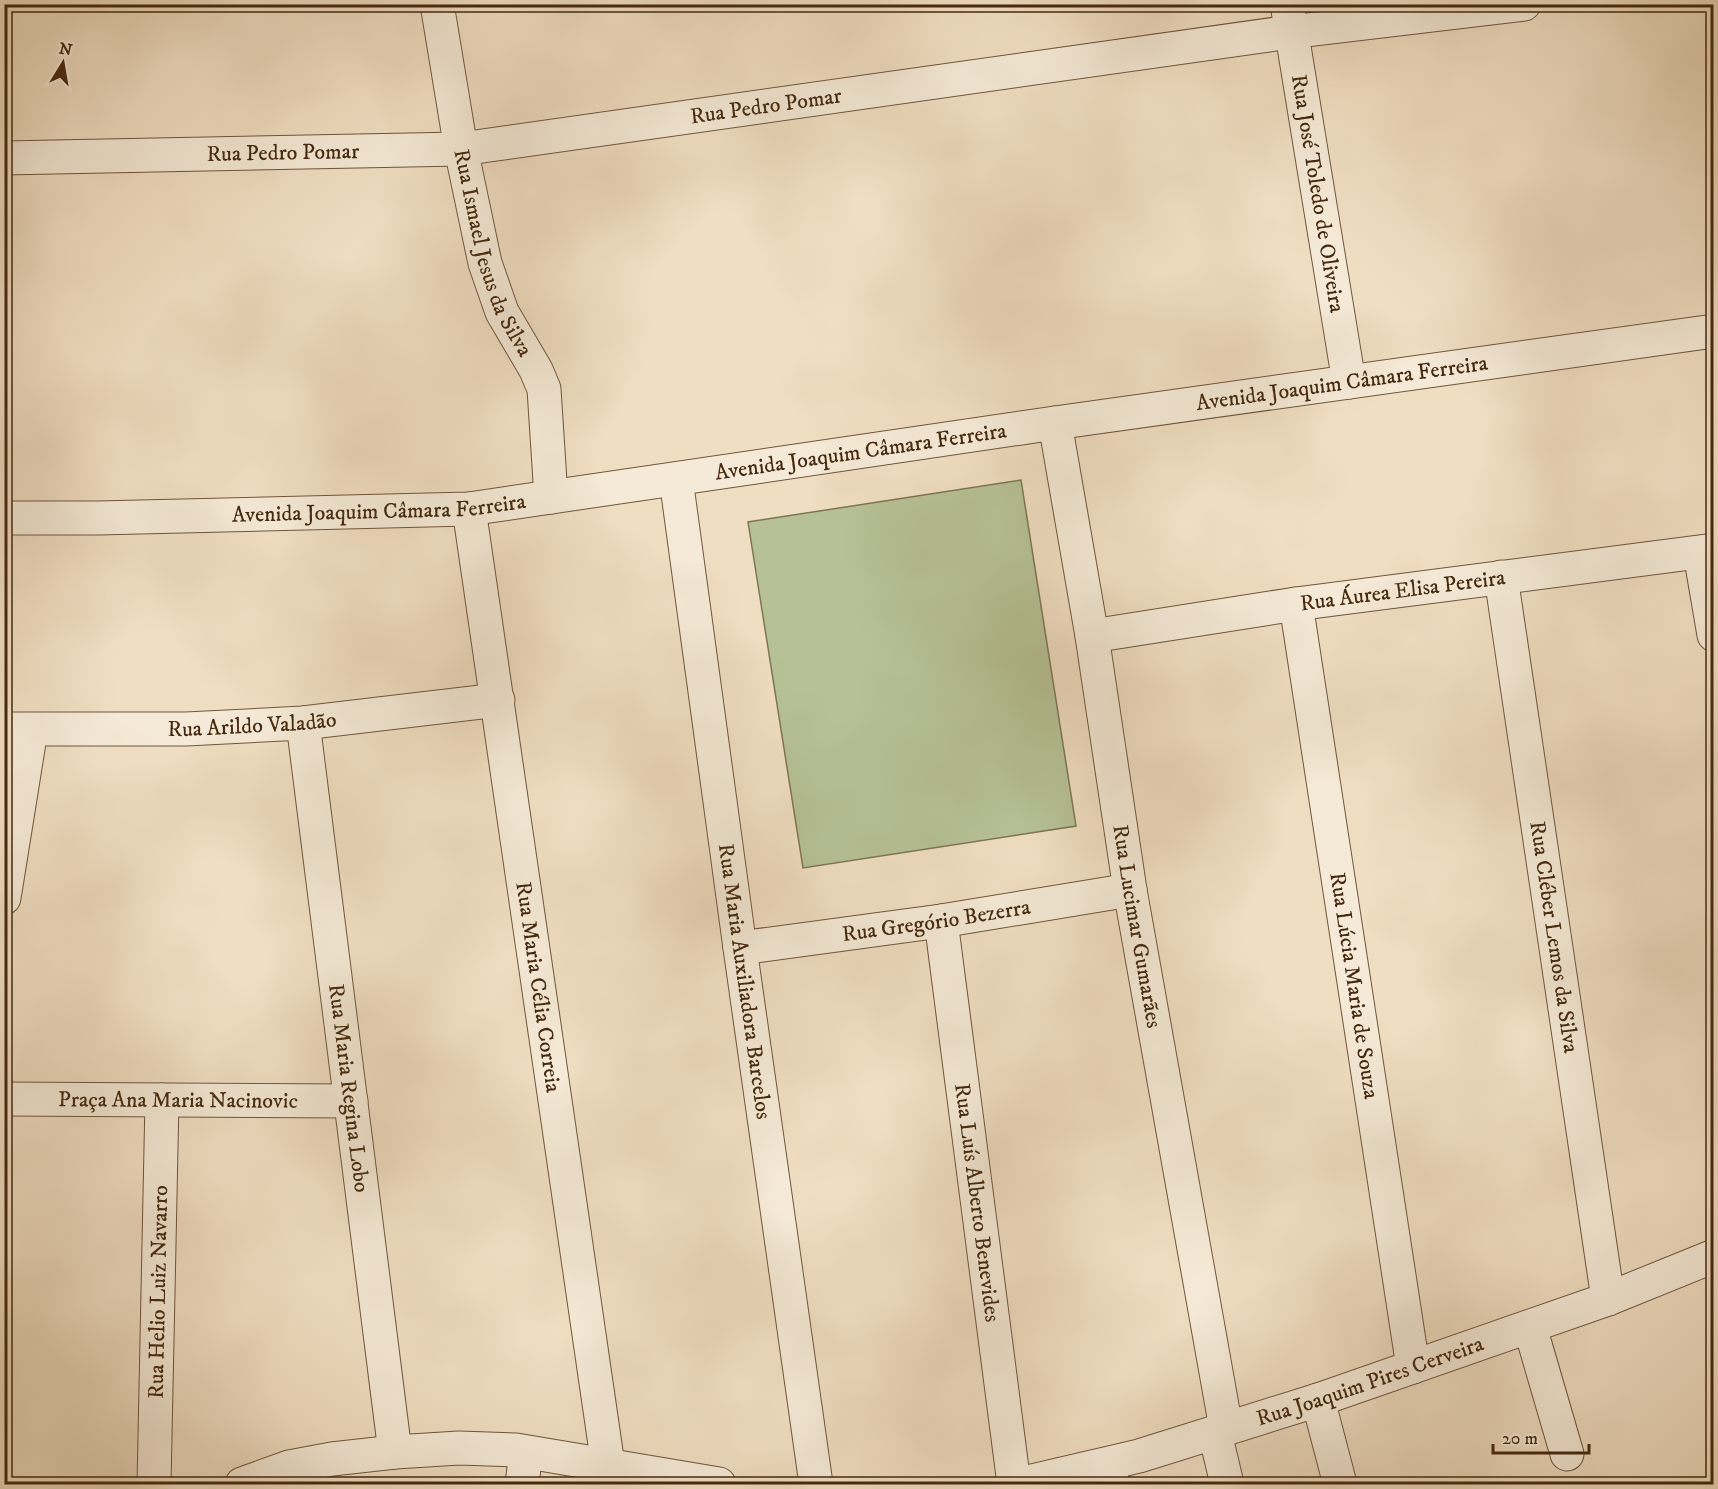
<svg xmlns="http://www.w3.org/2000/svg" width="1718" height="1489" viewBox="0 0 1718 1489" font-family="'IM FELL DW Pica',serif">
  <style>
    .green { fill: #b6c296; stroke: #7e7653; stroke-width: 1.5 }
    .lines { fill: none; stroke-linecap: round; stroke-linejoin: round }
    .lane-casing { stroke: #70563c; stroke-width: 19 }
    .street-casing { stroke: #70563c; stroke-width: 35 }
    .lane { stroke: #f5ead7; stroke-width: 16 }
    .street { stroke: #f5ead7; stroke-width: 33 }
    .labels { text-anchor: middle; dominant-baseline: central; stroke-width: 6; stroke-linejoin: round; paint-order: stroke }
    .street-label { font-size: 22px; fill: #452910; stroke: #f5ead7 }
  </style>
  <rect width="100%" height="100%" fill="#f0dec2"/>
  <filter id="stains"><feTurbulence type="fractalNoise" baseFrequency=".00333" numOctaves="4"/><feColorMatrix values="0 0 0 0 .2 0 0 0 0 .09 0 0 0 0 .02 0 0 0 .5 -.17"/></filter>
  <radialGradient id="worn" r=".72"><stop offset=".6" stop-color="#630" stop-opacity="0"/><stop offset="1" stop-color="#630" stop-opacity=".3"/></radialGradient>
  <path class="green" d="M1021 480 1076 826 803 868 748 522Z"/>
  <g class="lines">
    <defs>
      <path id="lane" d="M1118 1461 1121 1484"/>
      <g id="street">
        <path id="s1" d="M437 4 461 149 485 263 502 312 536 370 544 389 551 497"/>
        <path id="s2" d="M1287 4 1349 382"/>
        <path id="s3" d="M4 158 461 149 1290 32 1524 4"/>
        <path id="s4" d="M1055 423 1092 636 1130 890 1226 1428"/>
        <path id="s5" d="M676 479 740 948 816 1484"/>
        <path id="s6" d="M469 509 608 1465"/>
        <path id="s7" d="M4 518H98L469 509 1055 423 1714 331"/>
        <path d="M1700 553 1714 635"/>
        <path id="s8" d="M1501 577 1608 1299"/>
        <path id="s9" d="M1296 604 1413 1367"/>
        <path id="s10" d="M1092 636 1296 604 1714 550"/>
        <path id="s11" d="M303 723 395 1452"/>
        <path id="s12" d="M4 729H186L303 723 498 700"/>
        <path d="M4 898 31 730"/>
        <path id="s13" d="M941 921 1014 1484"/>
        <path id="s14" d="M740 948 941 921 1130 890"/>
        <path id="s15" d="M4 1099 351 1101"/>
        <path d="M1530 1327 1567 1454"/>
        <path d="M1318 1400 1340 1484"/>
        <path d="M1215 1433 1227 1484"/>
        <path id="s16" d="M154 1484 162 1100"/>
        <path d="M242 1484 289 1467 332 1459 395 1452 459 1448 516 1450 719 1484"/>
        <path d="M522 1484 526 1452"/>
        <path id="s17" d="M1019 1484 1139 1456 1318 1400 1608 1299 1714 1256"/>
      </g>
    </defs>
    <use href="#lane" class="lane-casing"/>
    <use href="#street" class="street-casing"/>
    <use href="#lane" class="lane"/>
    <use href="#street" class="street"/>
  </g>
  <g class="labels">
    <g class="street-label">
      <text stroke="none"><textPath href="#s3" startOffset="765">Rua Pedro Pomar</textPath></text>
      <text stroke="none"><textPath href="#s3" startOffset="279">Rua Pedro Pomar</textPath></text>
      <text stroke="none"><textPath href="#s2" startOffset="192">Rua José Toledo de Oliveira</textPath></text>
      <text stroke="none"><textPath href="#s1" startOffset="256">Rua Ismael Jesus da Silva</textPath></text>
      <text stroke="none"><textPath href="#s7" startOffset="1347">Avenida Joaquim Câmara Ferreira</textPath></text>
      <text stroke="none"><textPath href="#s7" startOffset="861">Avenida Joaquim Câmara Ferreira</textPath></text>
      <text stroke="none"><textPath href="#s7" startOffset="375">Avenida Joaquim Câmara Ferreira</textPath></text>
      <text stroke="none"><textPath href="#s10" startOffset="314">Rua Áurea Elisa Pereira</textPath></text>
      <text stroke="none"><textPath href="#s12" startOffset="248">Rua Arildo Valadão</textPath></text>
      <text stroke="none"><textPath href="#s14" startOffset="198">Rua Gregório Bezerra</textPath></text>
      <text stroke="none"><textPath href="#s4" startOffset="510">Rua Lucimar Gumarães</textPath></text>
      <text stroke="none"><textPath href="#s8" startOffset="364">Rua Cléber Lemos da Silva</textPath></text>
      <text stroke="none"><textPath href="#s5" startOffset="507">Rua Maria Auxiliadora Barcelos</textPath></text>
      <text stroke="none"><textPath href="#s9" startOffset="386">Rua Lúcia Maria de Souza</textPath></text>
      <text stroke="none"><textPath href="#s6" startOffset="483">Rua Maria Célia Correia</textPath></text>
      <text stroke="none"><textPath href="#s11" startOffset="368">Rua Maria Regina Lobo</textPath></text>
      <text stroke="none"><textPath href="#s15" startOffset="174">Praça Ana Maria Nacinovic</textPath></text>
      <text stroke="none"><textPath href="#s13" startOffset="284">Rua Luís Alberto Benevides</textPath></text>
      <text stroke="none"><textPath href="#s16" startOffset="192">Rua Helio Luiz Navarro</textPath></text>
      <text stroke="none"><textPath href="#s17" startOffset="366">Rua Joaquim Pires Cerveira</textPath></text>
    </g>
  </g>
  <rect width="1718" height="1489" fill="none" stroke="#f0dec2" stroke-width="24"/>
  <rect x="6" y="6" width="1706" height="1477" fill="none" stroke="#452910" stroke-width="3"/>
  <rect x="12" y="12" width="1694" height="1465" fill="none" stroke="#452910" stroke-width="1.5"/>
  <g transform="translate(63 63) rotate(11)" stroke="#f5ead7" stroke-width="4.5" paint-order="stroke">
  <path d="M0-4.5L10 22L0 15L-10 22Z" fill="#452910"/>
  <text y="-9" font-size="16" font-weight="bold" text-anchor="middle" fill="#452910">N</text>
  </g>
  <path d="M1493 1444v9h96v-9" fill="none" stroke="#452910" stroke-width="3"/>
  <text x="1502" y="1444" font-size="18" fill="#452910" stroke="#f5ead7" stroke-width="4.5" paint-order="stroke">20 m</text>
  <rect width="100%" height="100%" filter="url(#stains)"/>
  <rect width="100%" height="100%" fill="url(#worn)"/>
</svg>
